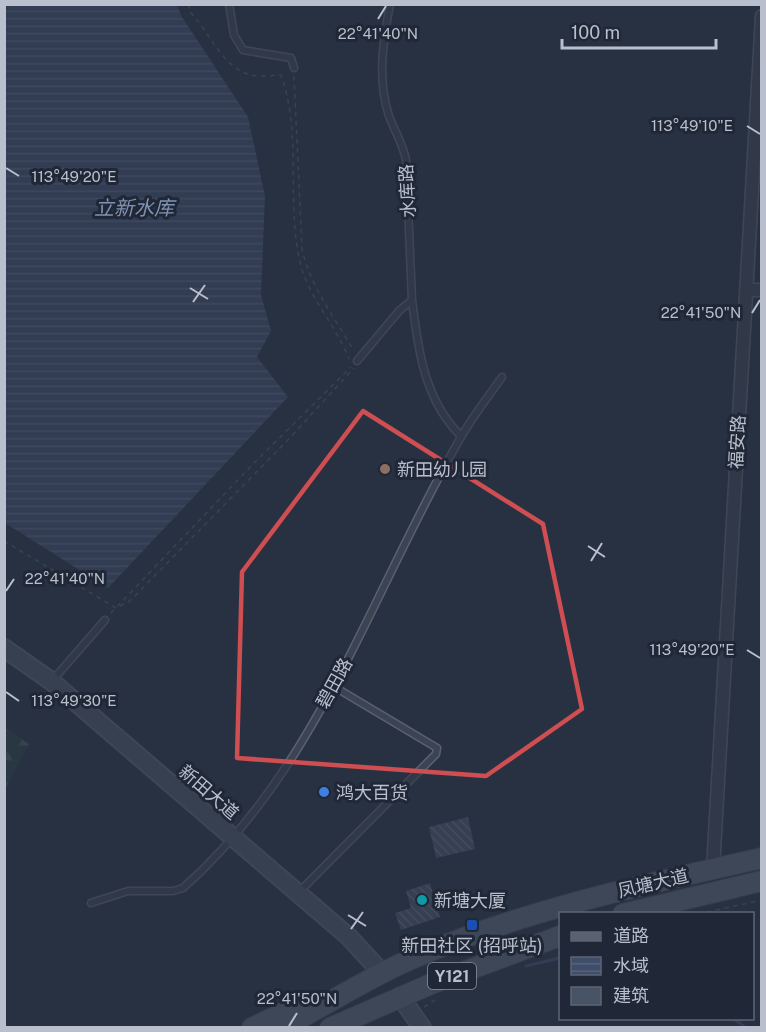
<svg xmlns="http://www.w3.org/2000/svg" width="766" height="1032" viewBox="0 0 766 1032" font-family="'Public Sans','Noto Sans SC',sans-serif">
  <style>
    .forest { fill: url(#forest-firs) }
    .water { fill: url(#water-rules) }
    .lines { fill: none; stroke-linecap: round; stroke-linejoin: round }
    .stream { stroke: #3e4d6a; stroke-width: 3 }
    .building { fill: url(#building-back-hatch) }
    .lane-casing { stroke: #5a616f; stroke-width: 9 }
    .street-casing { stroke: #5a616f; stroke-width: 15 }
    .secondary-casing { stroke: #5a616f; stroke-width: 20 }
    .primary-casing { stroke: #464c5b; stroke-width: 22 }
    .path { stroke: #485b60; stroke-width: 1.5; stroke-dasharray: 4.5 4.5; stroke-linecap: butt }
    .lane { stroke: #3c4352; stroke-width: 6 }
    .street { stroke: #3c4352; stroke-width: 12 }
    .secondary { stroke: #4a5265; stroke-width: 16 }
    .primary { stroke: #5a6272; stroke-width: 20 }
    .marked { fill: none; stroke: #cf4e51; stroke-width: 4.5; stroke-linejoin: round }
    .ticks { fill: none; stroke: #b9bfcc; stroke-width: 2 }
    .education-dot { fill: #8d6e63; stroke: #202837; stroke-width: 2 }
    .shop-dot { fill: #3f7fe0; stroke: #202837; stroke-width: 2 }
    .culture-dot { fill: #0f9aa8; stroke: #202837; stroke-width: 2 }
    .transit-dot { fill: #1a4fb4; stroke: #202837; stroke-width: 2 }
    .labels { text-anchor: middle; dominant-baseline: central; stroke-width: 6; stroke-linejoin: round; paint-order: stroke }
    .shield { fill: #202837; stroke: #8b929f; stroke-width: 1.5 }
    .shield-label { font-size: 16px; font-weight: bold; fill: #b9bfcc }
    .street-label { font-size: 18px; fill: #b9bfcc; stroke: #202837 }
    .poi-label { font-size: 18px; fill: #b9bfcc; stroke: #202837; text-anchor: start }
    .water-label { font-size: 20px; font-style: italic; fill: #8193b2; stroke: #202837 }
    .ticks-label { font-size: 15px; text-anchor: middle; fill: #b9bfcc; stroke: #202837; stroke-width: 6; stroke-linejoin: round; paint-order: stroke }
  </style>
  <defs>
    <pattern id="forest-firs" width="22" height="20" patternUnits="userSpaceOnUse" patternTransform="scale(1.5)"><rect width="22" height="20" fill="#2a3e43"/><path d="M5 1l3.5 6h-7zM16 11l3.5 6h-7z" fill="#47585d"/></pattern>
    <pattern id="water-rules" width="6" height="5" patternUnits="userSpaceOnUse" patternTransform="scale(1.5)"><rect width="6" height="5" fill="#3e4d6a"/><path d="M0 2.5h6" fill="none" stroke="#58657e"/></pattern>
    <pattern id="building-back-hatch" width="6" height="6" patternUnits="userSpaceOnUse" patternTransform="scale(1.5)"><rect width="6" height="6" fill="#495366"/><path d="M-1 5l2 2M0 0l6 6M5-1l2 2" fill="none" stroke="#616a7b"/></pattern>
  </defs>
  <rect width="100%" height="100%" fill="#283142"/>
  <path class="forest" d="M5 728 29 744 5 789Z"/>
  <path class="water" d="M4 5H177L182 17 248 117 265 196 261 295 271 331 257 357 288 397 108 588 5 523Z"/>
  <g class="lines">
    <path class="stream" d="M526 966 560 958
      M733 1018 746 1028"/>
  </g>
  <path class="building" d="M468 817 475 849 436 858 429 827Z
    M430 883 440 917 401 930 395 913 411 908 406 891Z"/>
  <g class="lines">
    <defs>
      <path id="lane" d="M229 4 234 35 243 50 291 58 294 68
        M412 300C418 349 424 400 461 436
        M357 361 399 311 412 300 406 160C403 144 395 132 389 116 377 79 383 42 390 4
        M52 681 105 620
        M299 892 436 754 437 748 333 686
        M91 903 128 891H173L183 888C318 769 373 589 461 437 473 416 488 397 502 377"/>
      <path id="street" d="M746 290H762
        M713 869 762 16"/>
      <path id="secondary" d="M4 648 51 681 349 937 382 973
        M400 996 422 1028"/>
      <path id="primary" d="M623 914 762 881
        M252 1028 295 1007
        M282 1028C330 1003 374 974 423 954 532 908 647 884 762 858
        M330 1028 431 984 560 936"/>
    </defs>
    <use href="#lane" class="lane-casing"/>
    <use href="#street" class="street-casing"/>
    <use href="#secondary" class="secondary-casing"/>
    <use href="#primary" class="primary-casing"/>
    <path class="path" d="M189 4V11C209 30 220 65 248 74 257 78 272 75 281 75 303 137 285 203 301 266 310 299 337 327 349 359
      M294 76 302 249C310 286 335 318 354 351
      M4 541 116 608 130 601 286 442 354 368
      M111 613 252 465 351 367
      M698 914 762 900
      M424 1007 435 1000
      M384 1028H399"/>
    <use href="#lane" class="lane"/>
    <use href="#street" class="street"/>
    <use href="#secondary" class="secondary"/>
    <use href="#primary" class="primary"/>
  </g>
  <path d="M0 0H766V1032H0ZM363 411 543 524 582 709 486 776 237 758 242 572Z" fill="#283142" fill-opacity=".55" fill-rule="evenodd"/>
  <path class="marked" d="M363 411 543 524 582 709 486 776 237 758 242 572Z"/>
  <path class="ticks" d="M378 19 386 6M747 126 760 134M6 168 19 176M190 288 208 299M193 302 205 285M752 313 760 300M588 546 605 557M591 561 602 543M6 591 14 579M747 650 760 658M6 692 19 701M348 915 366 926M351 929 363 912M289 1026 297 1013"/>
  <circle class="education-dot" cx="385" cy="469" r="6"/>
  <circle class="shop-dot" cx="324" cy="792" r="6"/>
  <circle class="culture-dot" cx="422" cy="900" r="6"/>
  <rect class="transit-dot" x="466" y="919" width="12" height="12" rx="3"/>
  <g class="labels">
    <rect class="shield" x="428" y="963" width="48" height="26" rx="4.5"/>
    <g class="shield-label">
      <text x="452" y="976">Y121</text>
    </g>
    <g class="street-label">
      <text transform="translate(407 191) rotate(-93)">水库路</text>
      <text transform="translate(737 442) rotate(-87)">福安路</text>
      <text transform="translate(334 683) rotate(-61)">碧田路</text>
      <text transform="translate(209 792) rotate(41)">新田大道</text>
      <text transform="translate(653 883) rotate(-13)">凤塘大道</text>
    </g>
    <g class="poi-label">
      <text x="397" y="469">新田幼儿园</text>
      <text x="336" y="792">鸿大百货</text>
      <text x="434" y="900">新塘大厦</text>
      <text x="472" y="945" text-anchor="middle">新田社区 (招呼站)</text>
    </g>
    <g class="water-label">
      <text x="134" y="208">立新水库</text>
    </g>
  </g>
  <g class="ticks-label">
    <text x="378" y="39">22°41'40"N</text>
    <text x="692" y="131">113°49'10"E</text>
    <text x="74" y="182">113°49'20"E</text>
    <text x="701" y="318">22°41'50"N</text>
    <text x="65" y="584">22°41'40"N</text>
    <text x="692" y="655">113°49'20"E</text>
    <text x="74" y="706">113°49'30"E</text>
    <text x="297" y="1004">22°41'50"N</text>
  </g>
  <rect width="766" height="1032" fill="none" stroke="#b9bfcc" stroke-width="12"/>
  <rect x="559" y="912" width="195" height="108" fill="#202837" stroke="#5d6473" stroke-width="1.5"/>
  <rect x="571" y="932" width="30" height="9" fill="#5a6272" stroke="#5d6473" stroke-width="1.5"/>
  <text x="613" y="942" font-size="18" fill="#b9bfcc">道路</text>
  <rect x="571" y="957" width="30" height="18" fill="url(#water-rules)" stroke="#5d6473" stroke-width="1.5"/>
  <text x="613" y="972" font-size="18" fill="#b9bfcc">水域</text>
  <rect x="571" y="987" width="30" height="18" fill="#495366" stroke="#5d6473" stroke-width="1.5"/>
  <text x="613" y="1002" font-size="18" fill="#b9bfcc">建筑</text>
  <path d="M562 39v9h154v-9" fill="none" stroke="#b9bfcc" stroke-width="3"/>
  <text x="571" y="39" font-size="18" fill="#b9bfcc" stroke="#202837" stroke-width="4.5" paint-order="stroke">100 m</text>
</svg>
